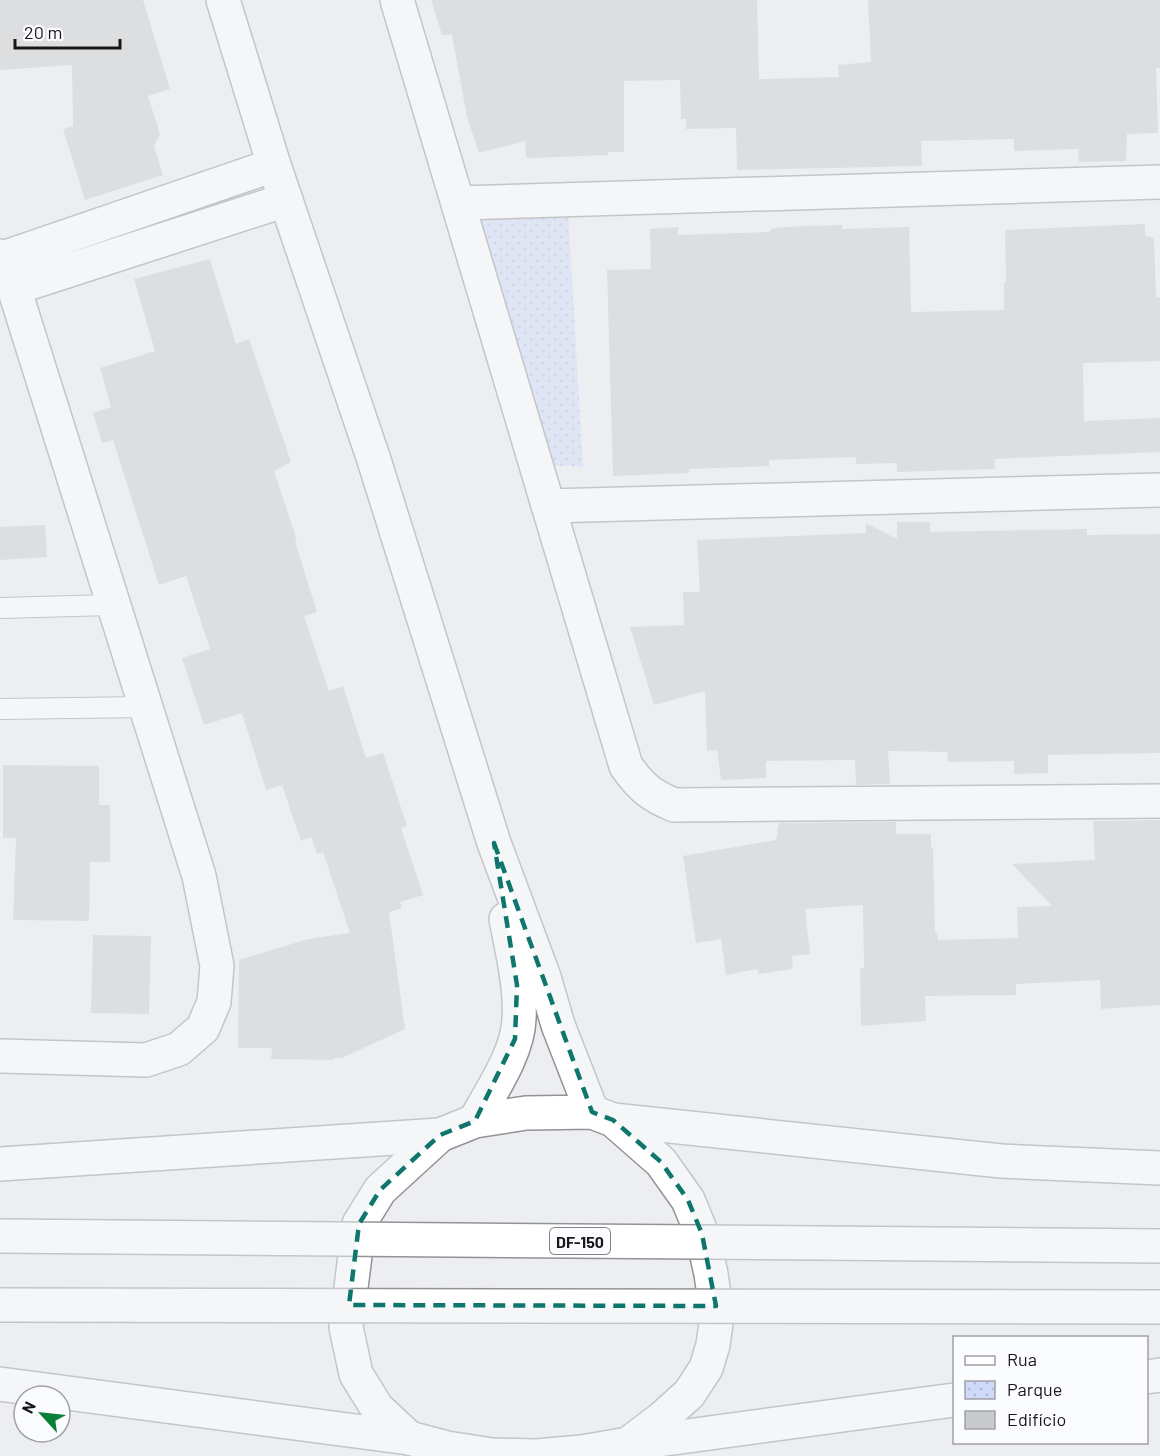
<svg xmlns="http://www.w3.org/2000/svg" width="1160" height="1456" viewBox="0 0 1160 1456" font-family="Barlow,sans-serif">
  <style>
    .park { fill: url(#park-dots) }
    .building { fill: #c9cacd }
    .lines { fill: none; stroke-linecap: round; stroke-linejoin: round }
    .lane-casing { stroke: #929396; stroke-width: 22 }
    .street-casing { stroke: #929396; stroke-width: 36 }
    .secondary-casing { stroke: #929396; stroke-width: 36 }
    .primary-casing { stroke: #929396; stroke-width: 36 }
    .lane { stroke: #fff; stroke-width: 20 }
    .street { stroke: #fff; stroke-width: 33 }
    .secondary { stroke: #fff; stroke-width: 33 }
    .primary { stroke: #fff; stroke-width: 33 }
    .primary-bridge-casing { stroke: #929396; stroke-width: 36; stroke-linecap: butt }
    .primary-bridge { stroke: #fff; stroke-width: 33 }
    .marked { fill: none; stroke: #0f766e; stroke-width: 4.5; stroke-dasharray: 12 8; stroke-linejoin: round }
    .labels { text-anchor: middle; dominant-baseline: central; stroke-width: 6; stroke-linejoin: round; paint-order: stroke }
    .shield { fill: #fbfcff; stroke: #5c5c5e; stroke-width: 1.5 }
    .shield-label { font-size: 16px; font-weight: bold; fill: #181819 }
  </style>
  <defs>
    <pattern id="park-dots" width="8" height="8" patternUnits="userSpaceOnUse" patternTransform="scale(1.5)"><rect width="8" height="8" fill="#ced9fb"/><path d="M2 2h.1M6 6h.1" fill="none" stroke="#b0bad7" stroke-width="1.8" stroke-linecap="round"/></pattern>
  </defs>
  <rect width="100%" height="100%" fill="#edeef1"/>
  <path class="park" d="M568 210 583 467 549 465 473 227 480 216Z"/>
  <path class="building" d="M0 0H143L170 89 148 96 160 134 154 146 163 175 85 200 63 129 73 126 72 65 0 70Z
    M431 0H757L759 79 839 77 838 65 871 62 868 0H1160V68H1156L1158 133 1127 134 1126 161 1079 162 1078 149 1014 151V139L921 141 922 166 737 170 736 128 686 129V119H681L680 80 624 81V152H608V155L532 158 526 157 525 141 479 153 467 117 452 35H442Z
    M1145 224V235L1154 239 1156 295 1157 297H1160V361L1083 363 1084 421 1160 418V452L995 459V469L897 472V463L856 464V457L769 460V466L689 469V473L613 476 607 270 651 269 650 229 678 227V235L769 232 773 228 804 226 842 225V229L909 227 911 312 1004 310V282H1006L1005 230Z
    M210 259 236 344 249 339 291 462 274 471 297 540 295 541 317 612 304 616 329 691 343 686 366 758 383 753 407 826 401 828 423 895 400 902 402 908 389 912 405 1029 342 1058H334V1060L271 1059 272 1048H238L239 960 308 939 350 933 323 852 317 854 311 837 301 841 282 785 266 790 242 713 204 725 182 658 210 649 186 576 159 585 113 440 102 443 93 413 111 407 100 368 155 351 134 279Z
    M897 522H930V532L1087 529V535L1160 534V753L1048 755V773L1014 774V761L948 762 947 752 888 751 890 784 856 785 855 760 766 761V778L721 780 717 750 707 751 705 691 654 705 630 627 684 625 683 592H700L697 540 866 533V523L897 539Z
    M45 525 47 557 0 560V527Z
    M3 765 99 766V805H110V862H90L89 921 13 920 16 838H3Z
    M1160 820V1005L1101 1009 1100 980 1016 984V995L925 996 926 1021 861 1026 860 969 864 968 863 905 805 909 810 954 792 956 793 969 759 974 757 969 726 975 721 939 696 943 683 856 776 840 779 823 896 822V834H931V848L933 849 935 933H937L938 940 1018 938 1017 907 1052 906 1012 864 1095 860 1093 821Z
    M93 935 151 936 149 1014 91 1013Z"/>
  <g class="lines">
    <defs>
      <path id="lane" d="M0 608 112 605
        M0 709 145 707"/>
      <path id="street" d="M397 0 626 766C641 787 650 795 674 805L1160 801
        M459 203 1160 182
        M0 256 14 288 199 876 217 966 214 1002 203 1028 179 1049 146 1060 0 1056
        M3 258 274 165
        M14 288 286 200
        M548 506 1160 490"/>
      <path id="secondary" d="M223 0 274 165 374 460 494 843 544 977 558 1025 592 1112
        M475 1121C491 1091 518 1053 519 1019 521 986 512 951 506 919
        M536 1456 492 1455 447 1448 409 1438 377 1408 356 1374 346 1327 359 1224 380 1190 440 1135 475 1121 526 1113 592 1112 613 1120 661 1162 688 1200 702 1234 711 1274 717 1316 713 1345 706 1368 689 1394 661 1419 628 1444 582 1452 537 1456"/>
      <path id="primary" d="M613 1120 1001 1161 1160 1168
        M0 1164 440 1135
        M1146 1377 1160 1375
        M0 1384 409 1438
        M628 1444 954 1400"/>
    </defs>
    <use href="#lane" class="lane-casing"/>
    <use href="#street" class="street-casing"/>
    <use href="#secondary" class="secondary-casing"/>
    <use href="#primary" class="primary-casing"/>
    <use href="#lane" class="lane"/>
    <use href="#street" class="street"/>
    <use href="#secondary" class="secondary"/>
    <use href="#primary" class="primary"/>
    <defs>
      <path id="primary-bridge" d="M0 1236 1160 1246
        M0 1305 1160 1307"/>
    </defs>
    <use href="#primary-bridge" class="primary-bridge-casing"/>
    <use href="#primary-bridge" class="primary-bridge"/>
  </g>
  <path d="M0 0H1160V1456H0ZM494 843 592 1112 613 1120 661 1162 688 1200 702 1234 716 1306 349 1305 359 1224 380 1190 440 1135 475 1121 515 1039 517 985Z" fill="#edeef1" fill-opacity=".55" fill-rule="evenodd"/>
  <path class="marked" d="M494 843 592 1112 613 1120 661 1162 688 1200 702 1234 716 1306 349 1305 359 1224 380 1190 440 1135 475 1121 515 1039 517 985Z"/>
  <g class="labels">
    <rect class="shield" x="550" y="1228" width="60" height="26" rx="4.5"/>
    <g class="shield-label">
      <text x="580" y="1241">DF-150</text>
    </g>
  </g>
  <rect x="953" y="1336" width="195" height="108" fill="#fbfcff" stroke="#a0a1a3" stroke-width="1.5"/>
  <rect x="965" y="1356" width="30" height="9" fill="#ffffff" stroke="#a0a1a3" stroke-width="1.5"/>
  <text x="1007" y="1366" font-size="18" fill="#181819">Rua</text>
  <rect x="965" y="1381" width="30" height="18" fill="url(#park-dots)" stroke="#a0a1a3" stroke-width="1.5"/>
  <text x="1007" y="1396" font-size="18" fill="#181819">Parque</text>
  <rect x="965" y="1411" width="30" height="18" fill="#c9cacd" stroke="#a0a1a3" stroke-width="1.5"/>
  <text x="1007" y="1426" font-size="18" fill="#181819">Edifício</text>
  <g transform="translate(42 1414) rotate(297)"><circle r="28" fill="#fbfcff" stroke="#a0a1a3" stroke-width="1.5"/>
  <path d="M0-4.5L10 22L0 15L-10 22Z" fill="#097f37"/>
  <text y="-9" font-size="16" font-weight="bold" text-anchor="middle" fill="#181819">N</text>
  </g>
  <path d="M15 39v9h105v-9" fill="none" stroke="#181819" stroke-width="3"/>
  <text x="24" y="39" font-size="18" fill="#181819" stroke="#fbfcff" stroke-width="4.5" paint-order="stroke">20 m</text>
</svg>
